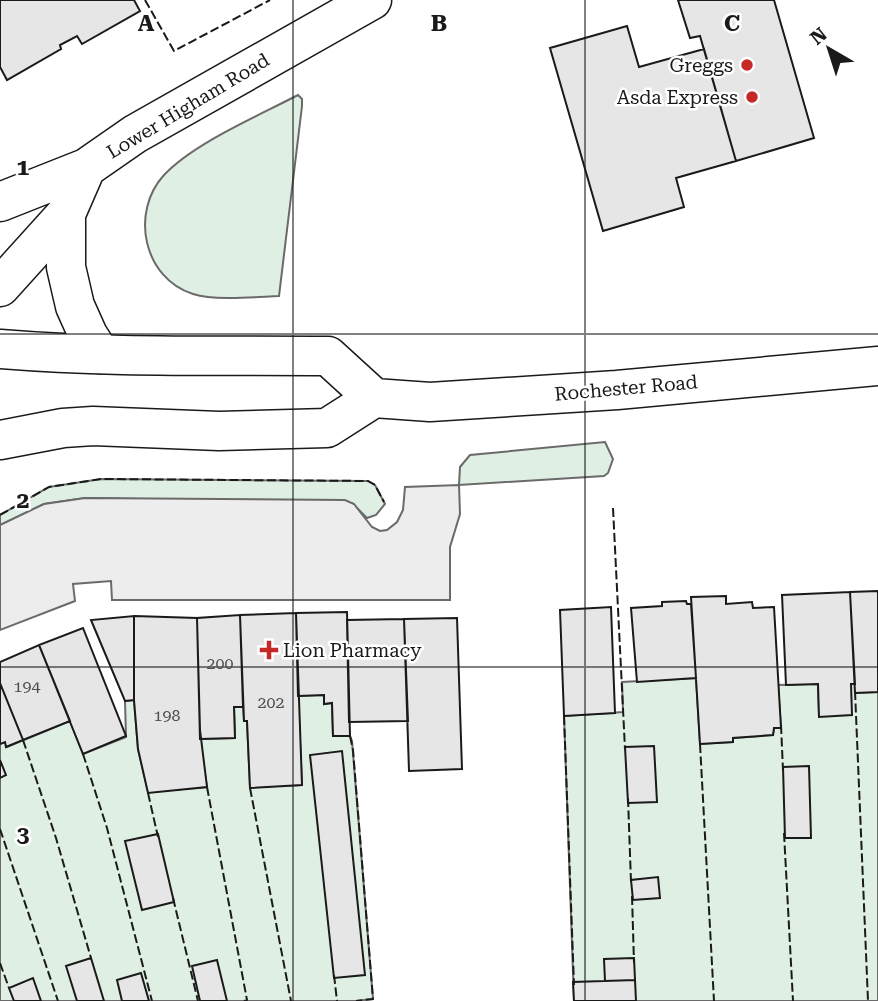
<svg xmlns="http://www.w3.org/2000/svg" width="878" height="1001" viewBox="0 0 878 1001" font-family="'Roboto Serif',serif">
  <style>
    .green { fill: #e0efe3; stroke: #6a6a6a; stroke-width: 2 }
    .parking { fill: #ededed; stroke: #6a6a6a; stroke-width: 2 }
    .building { fill: #e6e6e6; stroke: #1a1a1a; stroke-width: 2 }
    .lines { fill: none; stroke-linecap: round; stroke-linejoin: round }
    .secondary-casing { stroke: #1a1a1a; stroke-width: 41 }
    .primary-casing { stroke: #1a1a1a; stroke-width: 41 }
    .secondary { stroke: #fff; stroke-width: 38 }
    .primary { stroke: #fff; stroke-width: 38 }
    .fence { stroke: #1a1a1a; stroke-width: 2; stroke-dasharray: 9 3.5; stroke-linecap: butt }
    .grid { fill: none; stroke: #1a1a1a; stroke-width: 2; stroke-opacity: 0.55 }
    .poi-dot { fill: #c62828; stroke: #fff; stroke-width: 2.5 }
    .labels { text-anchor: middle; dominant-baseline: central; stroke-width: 5; stroke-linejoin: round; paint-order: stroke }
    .number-label { font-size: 16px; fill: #4d4d4d }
    .poi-label { font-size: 19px; fill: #1a1a1a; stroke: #fff; text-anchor: end }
    .street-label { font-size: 19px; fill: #1a1a1a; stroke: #fff }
    .grid-label { font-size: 23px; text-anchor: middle; font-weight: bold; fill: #1a1a1a; stroke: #fff; stroke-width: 5; stroke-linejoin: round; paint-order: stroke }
  </style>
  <rect width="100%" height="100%" fill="#fff"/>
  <path class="green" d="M298 95 302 99V106L279 296C255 297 216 301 193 294 143 278 130 212 164 175 194 143 258 116 298 95Z
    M605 442 613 459 608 473 604 476 459 485 460 467 470 455Z
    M101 479 368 481 375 485 385 504 376 515 367 518 352 503 85 498 44 504 0 525V515L49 487Z
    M696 678 700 744 732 742 733 738 773 735 774 728H781L778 685 818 684 819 716 851 684H855L856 693 878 692V1001H574L564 716 623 712 622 682Z
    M324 695V704L332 703 333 735 350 736 352 741 373 999 356 1001H0V744L5 742 7 747 70 721 83 754 126 737 125 701 134 700 138 749 148 792 207 787 200 739 235 738 234 707H243L244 721H247L250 787 302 785 298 696Z"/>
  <path class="parking" d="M459 485 460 514 450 547V600H112L111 581 73 584 75 601 0 630V525L44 504 85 498 345 500 354 504 372 527 380 531 387 530 397 522 403 510 405 487Z"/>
  <path class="building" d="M0 0H134L140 11 82 44 77 36 60 45 61 49 7 80 0 67Z
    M678 0H774L814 138 736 161 700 36 690 38Z
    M627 26 639 67 704 49 736 161 676 178 684 207 603 231 550 48Z
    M878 591V692L855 693 850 592Z
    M850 592 855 684H851L852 715 819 717 818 684 786 685 782 595Z
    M726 596V604L752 602 753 608 774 607 781 728H774L773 735 733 738V742L700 744 691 597Z
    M686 601 687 604H691L696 678 637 682 631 608 662 606V602Z
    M611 607 615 713 564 716 560 610Z
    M347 612 350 736H333L332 703 324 704V695L298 696 296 613Z
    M296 613 302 785 250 788 247 721H244L240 615Z
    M240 615 243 707H234L235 738 200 739 197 618Z
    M134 616V700L125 701 91 620Z
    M134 616 197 618 200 730 207 787 148 793 138 749 134 700Z
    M457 618 462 769 409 771 404 619Z
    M404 619 408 721 349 722 347 620Z
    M83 628 126 736 83 754 39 645Z
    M39 645 70 721 23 740 0 683V662Z
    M0 683 23 740 6 747 5 742 0 744Z
    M654 746 657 802 628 803 625 747Z
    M342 751 365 975 334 978 310 755Z
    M0 760 6 775 0 778Z
    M809 766 811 838H785L783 767Z
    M158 834 174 902 142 910 125 841Z
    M658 877 660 898 633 900 631 880Z
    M91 958 104 1001H77L66 966Z
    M634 958 635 980 605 981 604 959Z
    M217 960 227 1001H200L192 966Z
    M141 973 149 1001H122L117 980Z
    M33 978 41 1001H14L9 988Z
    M635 980 636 1001H574L573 982Z"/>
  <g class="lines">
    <defs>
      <path id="secondary" d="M86 168 66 214V267L75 306 88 335 100 354
        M0 202 86 168 135 134 372 0
        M0 287 66 214"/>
      <path id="primary" d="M0 349C109 358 218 355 328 356L374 398
        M0 440 63 428 93 426 219 431 327 428 374 398 430 402 617 390 878 366"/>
    </defs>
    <use href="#secondary" class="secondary-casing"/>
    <use href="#primary" class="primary-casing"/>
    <use href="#secondary" class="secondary"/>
    <use href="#primary" class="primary"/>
    <path class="fence" d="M145 0 174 51 270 0
      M613 508 625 749
      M0 515 49 487 101 479 368 481 375 485 384 502
      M855 691 868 1001
      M564 716 574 985
      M781 725 783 770
      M350 736 353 750 373 999 356 1001
      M23 740 56 838 91 958
      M700 744 714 1001
      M83 754 107 828 152 1001
      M207 787 247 1000 244 1001
      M250 788 291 1001
      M148 793 158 837
      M628 798 631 882
      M0 829 58 1001
      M784 833 793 1001
      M632 896 634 963
      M173 898 198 1001
      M0 963 9 988
      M334 975 337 1001"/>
  </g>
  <path class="grid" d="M293 0V1001M585 0V1001M0 334H878M0 667H878"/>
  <g class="poi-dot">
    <circle cx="747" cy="65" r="7"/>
    <circle cx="752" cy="97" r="7"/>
    <path d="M265.5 639.5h7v7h7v7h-7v7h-7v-7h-7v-7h7z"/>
  </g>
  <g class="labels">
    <g class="number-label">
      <text x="220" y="663">200</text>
      <text x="27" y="686">194</text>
      <text x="271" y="702">202</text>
      <text x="167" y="715">198</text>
    </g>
    <g class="poi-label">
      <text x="733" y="65">Greggs</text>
      <text x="738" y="97">Asda Express</text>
      <text x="283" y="650" text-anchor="start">Lion Pharmacy</text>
    </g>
    <g class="street-label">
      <text transform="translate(188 106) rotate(-31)">Lower Higham Road</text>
      <text transform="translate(626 388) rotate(-5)">Rochester Road</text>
    </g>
  </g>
  <g class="grid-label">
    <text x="146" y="31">A</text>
    <text x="439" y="31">B</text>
    <text x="732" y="31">C</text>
    <text x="23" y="175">1</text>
    <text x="23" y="508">2</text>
    <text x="23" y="842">3</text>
  </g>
  <g transform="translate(829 49) rotate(321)" stroke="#ffffff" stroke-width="5" paint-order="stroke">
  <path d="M0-5L12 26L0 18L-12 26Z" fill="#1a1a1a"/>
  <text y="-10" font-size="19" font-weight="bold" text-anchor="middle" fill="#1a1a1a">N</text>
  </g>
</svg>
